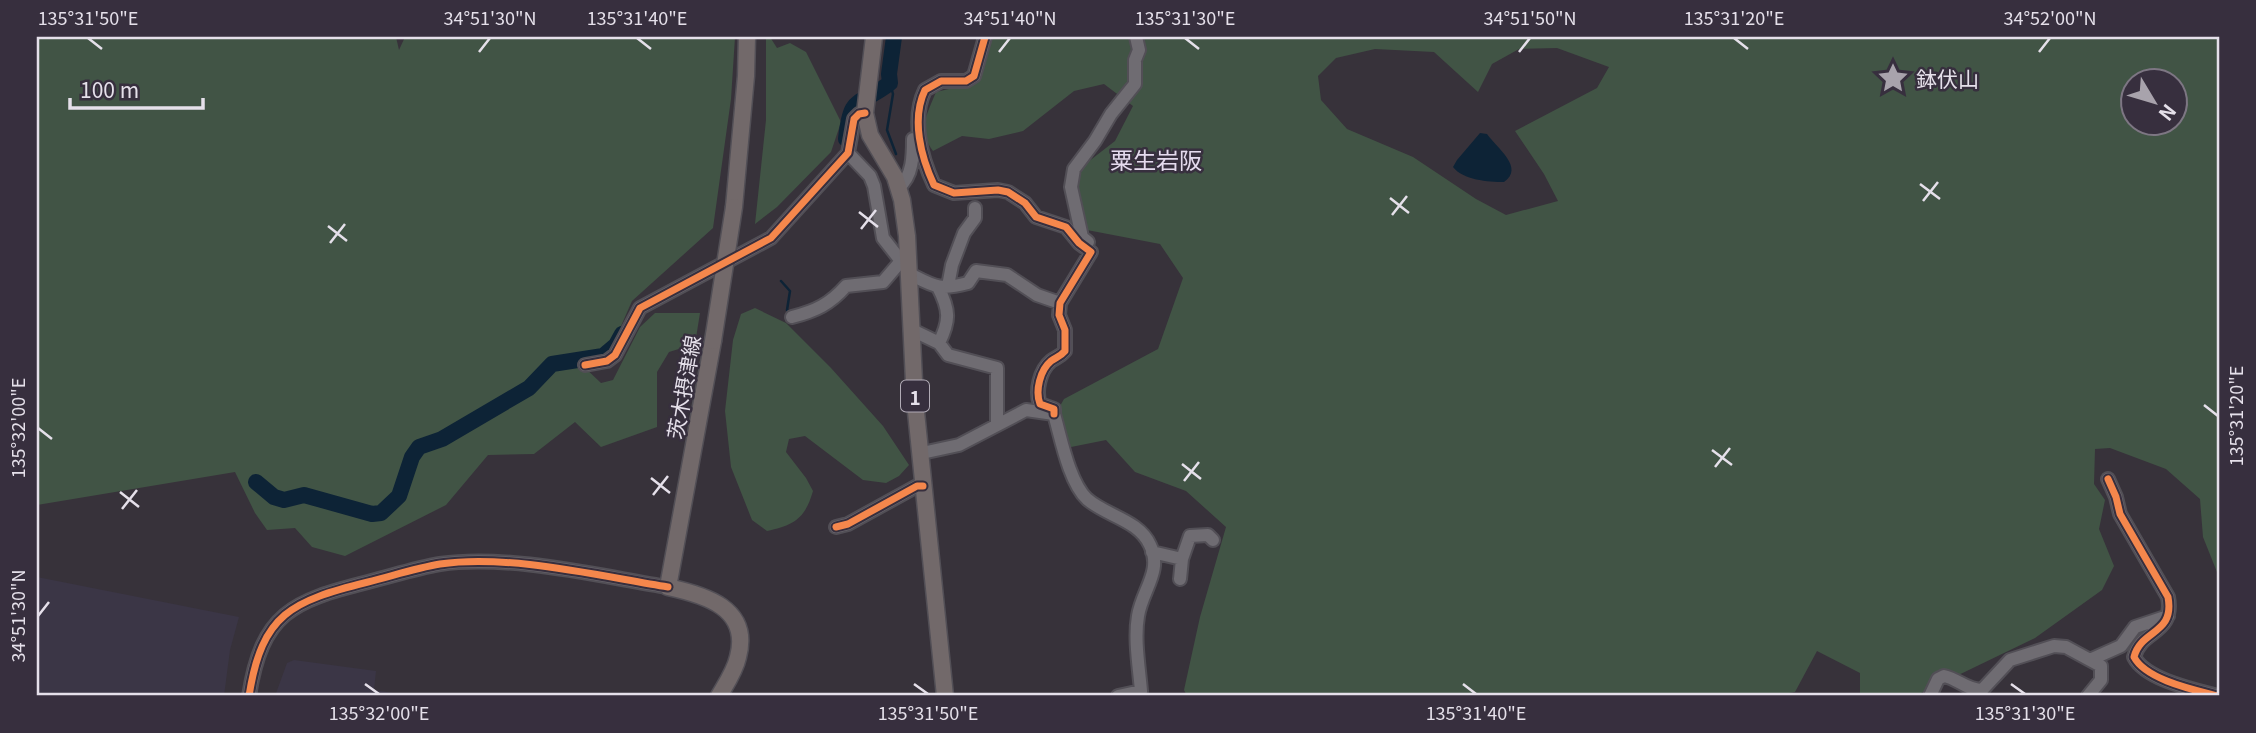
<svg xmlns="http://www.w3.org/2000/svg" width="2256" height="733" viewBox="0 0 2256 733" font-family="Georgia,'Noto Sans JP',serif">
  <style>
    .industrial { fill: #3b3646 }
    .green { fill: #415445; fill-rule: evenodd }
    .water { fill: #0d2336 }
    .lines { fill: none; stroke-linecap: round; stroke-linejoin: round }
    .stream { stroke: #0d2336; stroke-width: 2.5 }
    .river { stroke: #0d2336; stroke-width: 16 }
    .minor-casing { stroke: #524f56; stroke-width: 16 }
    .major-casing { stroke: #524f56; stroke-width: 19 }
    .minor { stroke: #6f6c72; stroke-width: 12 }
    .major { stroke: #72696a; stroke-width: 16 }
    .major-bridge-casing { stroke: #524f56; stroke-width: 19; stroke-linecap: butt }
    .major-bridge { stroke: #72696a; stroke-width: 16 }
    .cycleway-casing { stroke: #372f3e; stroke-width: 11 }
    .cycleway { stroke: #f5874c; stroke-width: 7 }
    .ticks { fill: none; stroke: #e5e0ea; stroke-width: 2.5 }
    .labels { text-anchor: middle; dominant-baseline: central; stroke-width: 5; stroke-linejoin: round; paint-order: stroke }
    .shield { fill: #372f3e; stroke: #b1abb6; stroke-width: 2 }
    .shield-label { font-size: 19px; font-weight: bold; fill: #e5e0ea }
    .poi-label { font-size: 21px; fill: #e5e0ea; stroke: #372f3e; text-anchor: start }
    .street-label { font-size: 21px; fill: #e5e0ea; stroke: #372f3e }
    .neighbourhood-label { font-size: 23px; fill: #e5dbee; stroke: #372f3e }
    .neatline { fill: none; stroke: #e5e0ea; stroke-width: 2.5 }
    .ticks-label { font-size: 18px; text-anchor: middle; fill: #e5e0ea }
  </style>
  <rect width="100%" height="100%" fill="#37323a"/>
  <path class="industrial" d="M37 577 239 617 230 650 224 696H37Z
    M294 660 376 671 374 690 412 696H275L287 663Z"/>
  <path class="green" d="M37 37H396L399 50 405 37H735L731 99 713 228 632 301 614 342 583 366 601 383 613 380 640 327 655 313H700L695 344 669 352 657 372V427L601 447 575 422 534 454 488 455 446 505 345 556 312 547 295 528 267 530 255 513 235 472 37 505Z
    M766 37H770L777 48 790 43 806 52 841 122 831 152 777 207 755 224 766 120Z
    M977 37H2219V577L2203 537 2200 499 2166 469 2110 448 2095 449 2094 484 2105 500 2099 529 2114 566 2102 590 2035 638 1915 696H1860V673L1817 651 1795 692 1773 696H1187L1184 690 1200 617 1226 527 1186 491 1135 472 1106 440 1066 448 1056 413 1064 399 1158 349 1183 278 1160 244 1087 230 1075 172 1115 141 1133 106 1104 84 1074 91 1023 131 989 139 962 136 933 151C917 130 927 114 936 92L970 84ZM1557 48 1609 67 1597 88 1515 131 1544 174 1558 201 1506 215 1476 199 1413 157 1347 129 1321 100 1318 76 1336 58 1375 49 1434 52 1478 92 1492 64 1519 49ZM2134 80H2176V122H2134Z
    M755 308 786 323 831 368 883 426 909 465 899 476 886 483 863 480 805 436 789 439 786 452 806 478 813 491C805 519 794 525 767 531L752 520 731 467 725 411 733 340 741 314Z"/>
  <path class="water" d="M1480 133 1487 134C1497 148 1525 168 1504 182 1488 182 1463 180 1453 167L1457 160Z"/>
  <g class="lines">
    <path class="stream" d="M890 83 893 94 887 130 896 154
      M781 281 790 291 787 310 790 313"/>
    <path class="river" d="M846 139C851 92 858 108 890 83L889 74 894 37
      M256 482 274 497 284 500 304 495 372 514 381 513 399 496 412 457 419 447 442 439 529 388 552 364 603 356 616 345 622 334"/>
    <defs>
      <path id="minor" d="M985 37 974 76 966 81H941L925 90C911 119 921 157 934 185L954 193 998 190 1008 192 1025 203 1036 217 1066 227 1079 243 1091 252 1060 303 1059 315 1065 330V351C1060 357 1056 357 1051 361 1040 370 1035 391 1040 404L1054 409V414
        M848 153 870 176 874 186 883 238 901 261 907 260
        M899 187C913 176 913 155 913 139
        M1088 242 1082 237 1071 187 1074 169 1095 141 1111 114 1135 84V60L1139 50 1136 37
        M908 273C934 286 938 291 968 283L976 271 1007 275 1037 295 1060 303
        M948 286 952 265 964 233 975 218V208
        M938 287C950 310 950 321 939 343
        M792 317C816 311 830 304 846 286L883 282 901 261
        M910 329 939 343 948 355 997 368V425
        M585 365 607 361 615 355 640 308 771 238 848 153 854 119 859 114 865 113
        M922 453 959 445 1026 410 1054 414C1061 438 1069 482 1087 499 1106 516 1139 520 1150 545 1163 571 1142 590 1138 616 1134 639 1139 667 1141 691L1118 696
        M2108 479 2116 497 2120 514 2168 597C2175 635 2141 629 2134 657 2146 680 2195 690 2218 696
        M836 527 848 524 917 486H923
        M1152 552 1182 559
        M1180 579 1182 559 1190 536 1208 535 1213 540
        M2092 659 2121 646 2135 627 2168 616
        M249 696C262 613 292 601 368 582 392 576 416 568 440 564 509 554 599 576 668 587
        M1930 696 1938 679 1944 676C1958 679 1967 690 1982 690L2010 660 2054 646 2066 647 2101 666V680L2088 696"/>
      <path id="major" d="M874 37 865 113 870 135 895 177 902 200 907 236 915 402 945 696
        M734 207 746 76 747 37
        M713 341 668 587C705 595 751 608 738 657 735 671 726 684 719 696"/>
    </defs>
    <use href="#minor" class="minor-casing"/>
    <use href="#major" class="major-casing"/>
    <use href="#minor" class="minor"/>
    <use href="#major" class="major"/>
    <defs>
      <path id="major-bridge" d="M713 341 734 207"/>
    </defs>
    <use href="#major-bridge" class="major-bridge-casing"/>
    <use href="#major-bridge" class="major-bridge"/>
    <defs>
      <path id="cycleway" d="M985 37 974 76 966 81H941L925 90C911 119 921 157 934 185L954 193 998 190 1008 192 1025 203 1036 217 1066 227 1079 243 1091 252 1060 303 1059 315 1065 330V351C1060 357 1056 357 1051 361 1040 370 1035 391 1040 404L1054 409V414
        M585 365 607 361 615 355 640 308 771 238 848 153 854 119 859 114 865 113
        M2108 479 2116 497 2120 514 2168 597C2175 635 2141 629 2134 657 2146 680 2195 690 2218 696
        M836 527 848 524 917 486H923
        M249 696C262 613 292 601 368 582 392 576 416 568 440 564 509 554 599 576 668 587"/>
    </defs>
    <use href="#cycleway" class="cycleway-casing"/>
    <use href="#cycleway" class="cycleway"/>
  </g>
  <path class="ticks" d="M88 38 102 49M637 38 651 49M1185 38 1199 49M1734 38 1748 49M479 52 490 38M999 52 1010 38M1519 52 1530 38M2039 52 2050 38M1920 184 1940 199M1390 198 1409 213M1923 201 1938 182M859 212 878 227M1392 215 1407 196M328 226 347 241M861 229 876 210M330 243 345 224M2204 405 2218 416M38 428 52 439M1712 450 1732 465M1182 464 1201 479M1715 467 1730 448M651 478 670 493M1184 481 1199 462M120 492 139 507M653 495 668 476M122 509 137 490M38 616 49 602M365 684 379 694M914 684 928 694M1463 684 1476 694M2011 684 2025 694"/>
  <defs>
    <symbol id="sight-bare" viewBox="-9 -9 18 18"><path d="M0-6L1.8-2.2L6-1.7L2.9 1.2L3.7 5.4L0 3.3L-3.7 5.4L-2.9 1.2L-6-1.7L-1.8-2.2Z" fill="#a8a3ac" stroke="#372f3e" stroke-width="2.5" paint-order="stroke"/></symbol>
  </defs>
  <g fill-rule="evenodd">
    <use href="#sight-bare" x="1871" y="56" width="44" height="44"/>
  </g>
  <g class="labels">
    <rect class="shield" x="901" y="380.5" width="28" height="31" rx="5"/>
    <g class="shield-label">
      <text x="915" y="396">1</text>
    </g>
    <g class="poi-label">
      <text x="1916" y="78">鉢伏山</text>
    </g>
    <g class="street-label">
      <text transform="translate(683 387) rotate(-80)">茨木摂津線</text>
    </g>
    <g class="neighbourhood-label">
      <text x="1156" y="159">粟生岩阪</text>
    </g>
  </g>
  <rect width="2256" height="733" fill="none" stroke="#372f3e" stroke-width="77"/>
  <g transform="translate(2154 102) rotate(128)"><circle r="33" fill="#372f3e" stroke="#7d7683" stroke-width="2"/>
  <path d="M0-5L12 26L0 18L-12 26Z" fill="#a8a3ac"/>
  <text y="-10" font-size="19" font-weight="bold" text-anchor="middle" fill="#e5e0ea">N</text>
  </g>
  <path d="M70 98v10h133v-10" fill="none" stroke="#e5e0ea" stroke-width="3.5"/>
  <text x="80" y="98" font-size="21" fill="#e5e0ea" stroke="#372f3e" stroke-width="5" paint-order="stroke">100 m</text>
  <rect x="38" y="38" width="2180" height="656" class="neatline"/>
  <g class="ticks-label">
    <text x="88" y="25">135°31'50"E</text>
    <text x="490" y="25">34°51'30"N</text>
    <text x="637" y="25">135°31'40"E</text>
    <text x="1010" y="25">34°51'40"N</text>
    <text x="1185" y="25">135°31'30"E</text>
    <text x="1530" y="25">34°51'50"N</text>
    <text x="1734" y="25">135°31'20"E</text>
    <text x="2050" y="25">34°52'00"N</text>
    <text transform="translate(2237 416) rotate(-90)" y="6">135°31'20"E</text>
    <text transform="translate(19 428) rotate(-90)" y="6">135°32'00"E</text>
    <text transform="translate(19 616) rotate(-90)" y="6">34°51'30"N</text>
    <text x="379" y="720">135°32'00"E</text>
    <text x="928" y="720">135°31'50"E</text>
    <text x="1476" y="720">135°31'40"E</text>
    <text x="2025" y="720">135°31'30"E</text>
  </g>
</svg>
